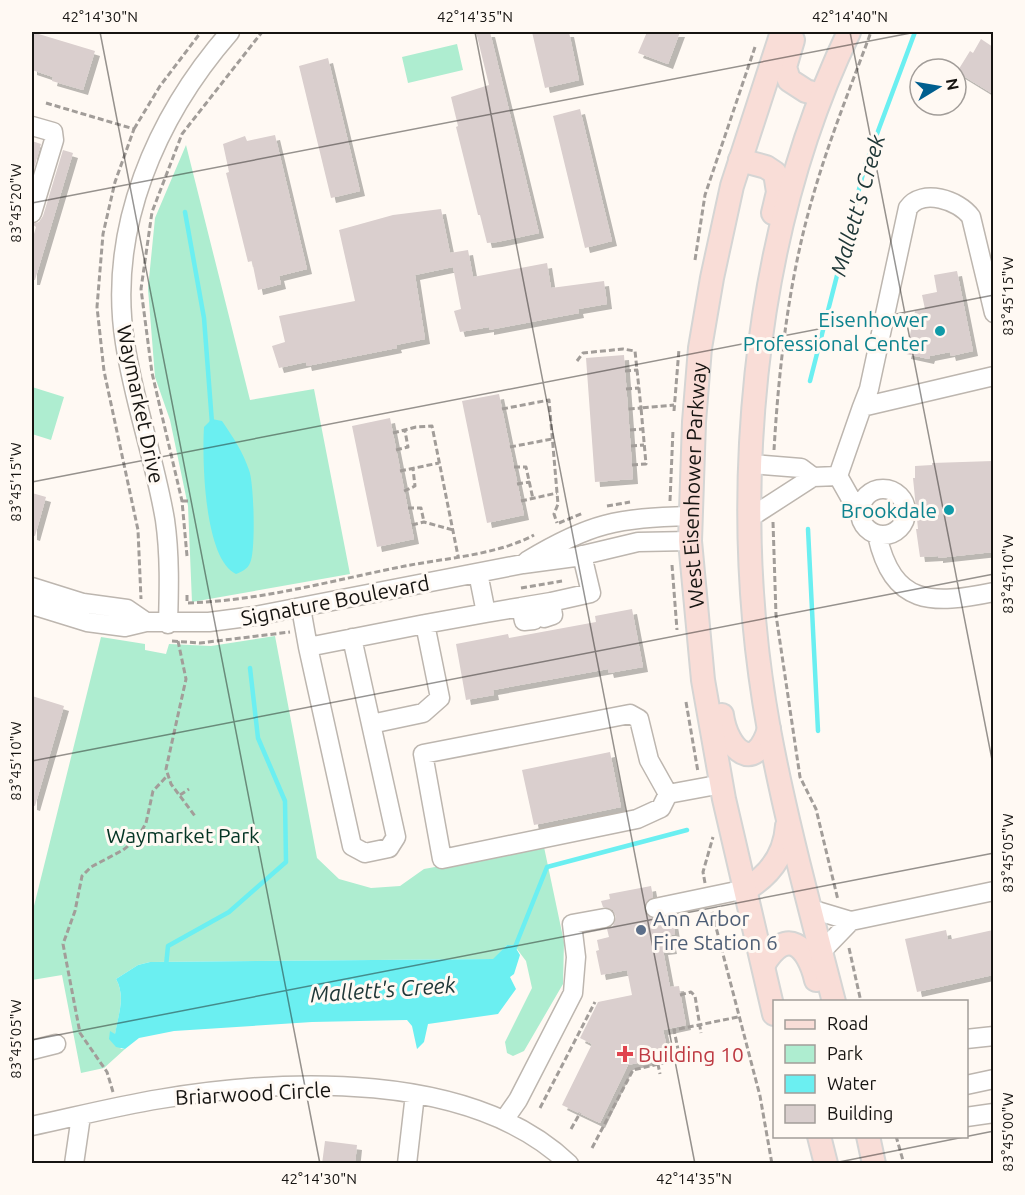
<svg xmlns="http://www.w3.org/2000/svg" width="1025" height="1195" viewBox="0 0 1025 1195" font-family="Ubuntu,sans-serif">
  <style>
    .green { fill: #aeedd0 }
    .water { fill: #6beff1 }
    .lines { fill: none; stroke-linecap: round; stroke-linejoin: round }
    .stream { stroke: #6beff1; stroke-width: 4.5 }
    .building { fill: #dacfce; filter: url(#shadow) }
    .minor-casing { stroke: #bdb6af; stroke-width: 21 }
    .major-casing { stroke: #d5d5d4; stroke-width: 26 }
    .path { stroke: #a29d99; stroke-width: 3; stroke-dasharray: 6 3; stroke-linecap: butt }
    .minor { stroke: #fff; stroke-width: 18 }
    .major { stroke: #f9ddd7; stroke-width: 22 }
    .ticks { fill: none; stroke: #161411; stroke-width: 1.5; stroke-opacity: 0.45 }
    .culture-dot { fill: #0f9aa8; stroke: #fff9f3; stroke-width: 2 }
    .service-dot { fill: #5c6f8a; stroke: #fff9f3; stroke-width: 2 }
    .health-dot { fill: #e0444e; stroke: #fff9f3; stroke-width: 2 }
    .labels { text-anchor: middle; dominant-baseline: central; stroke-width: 6; stroke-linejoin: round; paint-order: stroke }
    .culture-label { font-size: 21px; fill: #0d838f; stroke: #fff9f3; text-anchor: end }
    .street-label { font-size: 21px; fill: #161411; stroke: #fff9f3 }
    .park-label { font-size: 21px; fill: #043424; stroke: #fff9f3 }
    .service-label { font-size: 21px; fill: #4e5e75; stroke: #fff9f3; text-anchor: start }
    .health-label { font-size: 21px; fill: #be3a42; stroke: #fff9f3; text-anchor: start }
    .water-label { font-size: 22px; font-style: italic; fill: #203838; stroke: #fff9f3 }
    .neatline { fill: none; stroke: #161411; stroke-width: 2 }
    .ticks-label { font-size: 15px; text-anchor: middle; fill: #161411 }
  </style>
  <defs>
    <filter id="shadow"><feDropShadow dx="5" dy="5" stdDeviation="0" flood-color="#0004"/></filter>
  </defs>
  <rect width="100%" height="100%" fill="#fff9f3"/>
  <path class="green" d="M457 44 463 70 408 83 402 57Z
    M186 145 250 400 314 389 350 574 192 602 188 506 170 420 155 377 148 289 155 218Z
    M32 387 64 397 51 440 32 434Z
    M275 636 317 858 339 879 371 888 400 886 424 869 544 847 564 942 563 984 524 1051 513 1056 507 1053 505 1042 532 988 526 961 517 949 507 945 494 959 150 962 138 965 116 979C126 997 118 1015 115 1035L111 1032 121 1049H125L104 1068 81 1073 62 975 32 980V914L101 637 145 644V650L166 654 169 644 211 646Z"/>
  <path class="water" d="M212 419 222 421C233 437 243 452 249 470 254 482 256 552 250 563 248 569 241 572 236 574 204 559 202 459 204 427Z
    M507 945H514L520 955 514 974 510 977 516 989 498 1014 428 1024 424 1042 417 1049 412 1026 407 1020 312 1022 174 1031 139 1038 125 1049 116 1047 109 1039 110 1031 115 1034C118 1015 126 997 116 979L138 965 150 962 493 959Z"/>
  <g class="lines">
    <path class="stream" d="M185 212 204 318 212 423
      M810 381 865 166 915 32
      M808 529 818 731
      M513 952 547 867 687 830
      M166 966 168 946 229 912 286 862 285 801 258 738 250 668"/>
  </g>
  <path class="building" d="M32 32 95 51 83 90 52 81 53 77 32 70Z
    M476 32H490L539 233 497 242 487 243 480 215H478L456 127 458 126 451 97 489 85Z
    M532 32H569L579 80 545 88Z
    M647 32H680L668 64 638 53Z
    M981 39 993 47V94L957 72 970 51 973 53Z
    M328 58 360 191 331 198 299 66Z
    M580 109 612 241 585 248 553 116Z
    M275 135 307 269 279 276 281 284 258 290 252 261 248 262 226 173 229 172 223 144 245 136 247 141Z
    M32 141 41 144 32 176Z
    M63 150 73 153 35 280H32V241L36 227 32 224 39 222 43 216Z
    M441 209 450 253 468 250 473 277 547 263 551 288 604 281 607 304 578 309 579 313 489 330V327L460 332 454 311 461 309 453 267 415 275 425 339 396 345 397 348 307 366 306 362 279 368 272 346 285 342 279 316 355 301 339 230 393 215Z
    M957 271 973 351 951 356 950 352 930 356 929 359 906 354 915 311 925 309 922 295 937 292 934 275Z
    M624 355 633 479 595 482 586 358Z
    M499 394 524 515 487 523 462 401Z
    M390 418 414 539 377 547 352 426Z
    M993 461V552L938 558V556L920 557 916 529H918L913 478H915V466L932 465V463Z
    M32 493 46 497 35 536 32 535Z
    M632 609 643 667 609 673 608 669 493 690 494 695 466 700 456 644 508 634 509 638 596 622 595 616Z
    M32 696 64 706 35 806 32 805Z
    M610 752 621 807 534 825 522 770Z
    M651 886 653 897 645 904 644 911 651 918 658 919 659 925 673 922 675 934 669 936 672 949 663 950 670 987 679 986 686 1025 663 1030 669 1056 628 1065 600 1123 562 1105 592 1044 580 1038 598 1002 632 995 627 970 601 975 596 951 599 950 597 940 609 937 607 929 613 926 616 917 613 910 603 907 601 901 610 899 609 894Z
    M946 930 948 940 993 930V975L917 992 905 939Z
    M325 1141 357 1145 355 1164H322Z"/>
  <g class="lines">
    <defs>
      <path id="minor" d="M32 126 53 132 54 140 32 213
        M994 313 971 217C959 200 922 188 908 208L869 389 862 407 994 376
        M751 464 801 468 813 477
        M838 476 862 407
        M860 512a23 23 0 1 1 46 0a23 23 0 1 1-46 0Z
        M751 517 813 477 838 476 860 515
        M877 535C893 606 931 605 994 592
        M527 561C590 523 617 518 690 516
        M478 573 486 613 521 607 524 621 534 620
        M32 587 83 603 127 609 146 622
        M551 602 591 593 582 555
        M32 605 87 622 125 627 146 622H209L255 616 523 564 575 557 638 542 690 541
        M521 607 551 602 553 615 544 618
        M301 608 308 647 425 624
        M168 624C169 590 170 555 165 520 155 460 134 403 125 343 107 229 156 117 230 32
        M308 647 352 846 365 853 389 848 396 837 352 638
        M371 724 423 713 440 698 425 624 486 613
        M668 794 661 808 637 819 442 859 423 754 630 714 639 719 649 760 668 794 722 784
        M655 908 746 889
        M811 909 851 921 994 891
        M821 952 851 921
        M966 1039 994 1036
        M32 1050 56 1044
        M966 1085 994 1079
        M966 1117 994 1113
        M504 1120 518 1100 573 993 576 957 572 924 605 918
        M32 1126C74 1117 117 1106 160 1099 284 1078 471 1070 569 1164
        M74 1164 81 1116
        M407 1164 415 1094"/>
      <g id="major">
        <path d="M793 40 785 67 789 80 806 91 820 95"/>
        <path d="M740 160 766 167 775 173 778 192 773 213"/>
        <path d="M722 715C727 750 755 775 769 729"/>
        <path d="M746 889C770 875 785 854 787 826"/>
        <path d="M764 964C787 926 808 946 816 980"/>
        <path d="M834 1002C811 912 786 821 769 730 728 505 750 238 849 32"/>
        <path id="s1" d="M774 1014 724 799 703 680 690 541 694 422 700 348 712 278 732 186 782 32"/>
        <path d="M819 1136 826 1164"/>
        <path d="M868 1136 874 1164"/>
      </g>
    </defs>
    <use href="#minor" class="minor-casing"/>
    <use href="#major" class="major-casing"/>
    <path class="path" d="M46 103 134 129 115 182 103 234 97 307 104 371 138 530 141 599
      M134 129 160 86 201 32
      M695 260 705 195 755 47
      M577 361 583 353 623 349 635 351 641 408 628 409
      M625 371 638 370
      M626 389 639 388
      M502 409 549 400 558 504 554 514 557 523
      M674 411 679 349
      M630 430 643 429
      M393 433 416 427 432 426 458 556
      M631 446 644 445
      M510 447 552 439
      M396 450 408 447 405 431
      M774 450C779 365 789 278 813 196 829 140 851 86 871 32
      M632 465 646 464 641 408 674 405
      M514 467H526L533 499
      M400 471 439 463
      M517 484 530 482
      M404 491 415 486 413 469
      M182 501H190
      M521 501 557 493
      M670 501 673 430
      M607 506 630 502
      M408 508H421L424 522
      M773 522 776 615 800 777 816 809 838 900
      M559 523 583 513
      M412 525 424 522 453 530
      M187 556 182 501 152 373 141 289 152 212 182 134 262 32
      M672 565 677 630
      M521 588 562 581
      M187 595V603C260 601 334 580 405 566 446 558 497 555 534 535
      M172 641 200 643 290 632
      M178 641 186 679 166 769 171 784 195 816
      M686 702 698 772
      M180 795 189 789
      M705 883 703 872 713 837
      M712 912 760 1096 772 1164
      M849 948 861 1002
      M680 995 691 992 695 996 701 1033
      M656 1055 660 1074
      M113 1092 107 1072 80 1033 63 944 75 911 82 876 91 867 123 850 137 839 146 823 153 791 167 776
      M540 1108 595 1002
      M571 1129 580 1113
      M896 1136 904 1164
      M592 1148 633 1070 680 1059 674 1030 738 1017"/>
    <use href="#minor" class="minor"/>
    <use href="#major" class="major"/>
  </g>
  <path class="ticks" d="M100 32 320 1164M475 32 695 1164M850 32 994 770M32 203 916 32M32 482 994 295M32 761 994 574M32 1040 994 853M829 1164 994 1131"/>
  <g class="culture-dot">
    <circle cx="940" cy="331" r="6"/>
    <circle cx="949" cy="510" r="6"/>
  </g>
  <circle class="service-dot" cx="641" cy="930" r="6"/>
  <path class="health-dot" d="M622 1045h6v6h6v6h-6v6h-6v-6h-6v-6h6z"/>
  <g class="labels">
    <g class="culture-label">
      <text x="928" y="319">Eisenhower<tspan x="928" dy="24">Professional Center</tspan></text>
      <text x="937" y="510">Brookdale</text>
    </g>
    <g class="street-label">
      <text transform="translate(141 404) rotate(78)">Waymarket Drive</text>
      <text stroke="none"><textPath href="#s1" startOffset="537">West Eisenhower Parkway</textPath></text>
      <text transform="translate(335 600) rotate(-11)">Signature Boulevard</text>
      <text transform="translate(253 1093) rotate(-3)">Briarwood Circle</text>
    </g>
    <g class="park-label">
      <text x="183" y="835">Waymarket Park</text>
    </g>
    <g class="service-label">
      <text x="653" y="918">Ann Arbor<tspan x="653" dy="24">Fire Station 6</tspan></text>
    </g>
    <g class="health-label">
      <text x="638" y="1054">Building 10</text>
    </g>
    <g class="water-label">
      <text transform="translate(857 205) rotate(-74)">Mallett's Creek</text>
      <text transform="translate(383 989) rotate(-4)">Mallett's Creek</text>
    </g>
  </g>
  <rect width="1025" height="1195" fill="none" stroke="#fff9f3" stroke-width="66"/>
  <rect x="773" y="1000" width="195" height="138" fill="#fff9f3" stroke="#a29d99" stroke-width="1.5"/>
  <rect x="785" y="1020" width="30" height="9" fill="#f9ddd7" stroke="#a29d99" stroke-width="1.5"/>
  <text x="827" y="1030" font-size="18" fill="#161411">Road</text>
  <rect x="785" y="1045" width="30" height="18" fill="#aeedd0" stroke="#a29d99" stroke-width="1.5"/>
  <text x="827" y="1060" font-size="18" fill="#161411">Park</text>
  <rect x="785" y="1075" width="30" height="18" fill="#6beff1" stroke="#a29d99" stroke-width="1.5"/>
  <text x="827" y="1090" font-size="18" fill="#161411">Water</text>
  <rect x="785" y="1105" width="30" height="18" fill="#dacfce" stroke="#a29d99" stroke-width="1.5"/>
  <text x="827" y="1120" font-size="18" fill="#161411">Building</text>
  <g transform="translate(938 87) rotate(79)"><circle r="28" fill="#fff9f3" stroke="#a29d99" stroke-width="1.5"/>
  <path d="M0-4.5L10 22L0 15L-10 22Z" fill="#005f8f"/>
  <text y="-9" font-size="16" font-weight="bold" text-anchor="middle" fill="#161411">N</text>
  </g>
  <rect x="33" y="33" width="959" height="1129" class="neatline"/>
  <g class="ticks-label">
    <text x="100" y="22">42°14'30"N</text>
    <text x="475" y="22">42°14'35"N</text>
    <text x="850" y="22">42°14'40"N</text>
    <text transform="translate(16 203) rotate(-90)" y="5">83°45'20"W</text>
    <text transform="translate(1008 296) rotate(-90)" y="5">83°45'15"W</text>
    <text transform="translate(16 482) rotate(-90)" y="5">83°45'15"W</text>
    <text transform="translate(1008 574) rotate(-90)" y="5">83°45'10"W</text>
    <text transform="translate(16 761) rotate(-90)" y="5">83°45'10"W</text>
    <text transform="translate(1008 853) rotate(-90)" y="5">83°45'05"W</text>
    <text transform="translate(16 1039) rotate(-90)" y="5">83°45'05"W</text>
    <text transform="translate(1008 1132) rotate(-90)" y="5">83°45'00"W</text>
    <text x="319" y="1184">42°14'30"N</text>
    <text x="694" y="1184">42°14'35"N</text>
  </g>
</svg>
